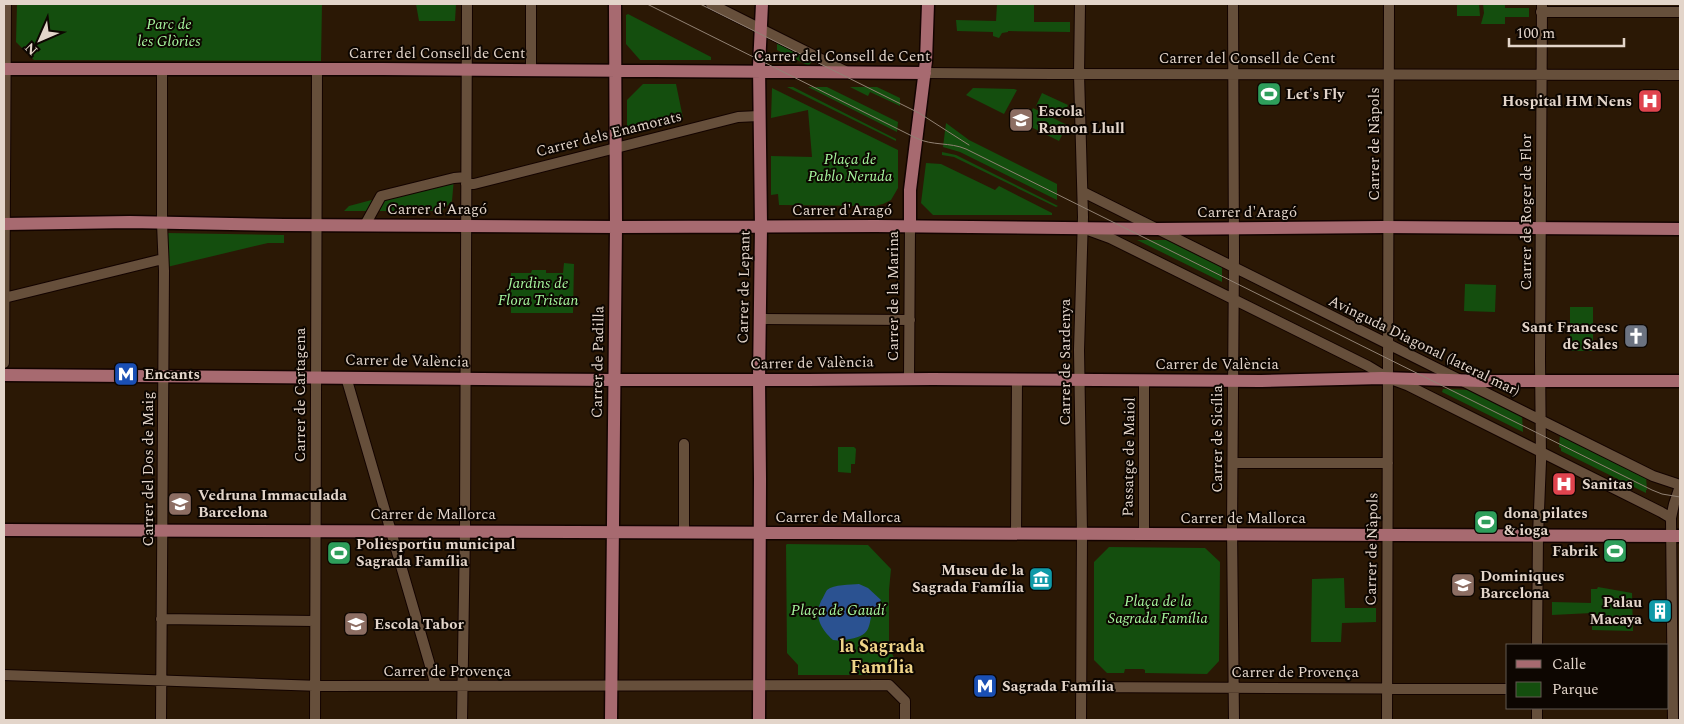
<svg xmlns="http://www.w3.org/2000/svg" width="1684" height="724" viewBox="0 0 1684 724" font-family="Spectral,serif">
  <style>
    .green { fill: #144e0e }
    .water { fill: #2b5291 }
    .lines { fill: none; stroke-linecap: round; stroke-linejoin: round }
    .minor-casing { stroke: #130300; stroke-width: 12 }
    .major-casing { stroke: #130300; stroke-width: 15 }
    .minor { stroke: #664f3b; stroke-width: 10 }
    .major { stroke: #a76a70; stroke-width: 12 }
    .tram { stroke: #928274; stroke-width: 1 }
    .labels { text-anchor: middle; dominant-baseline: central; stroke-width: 4; stroke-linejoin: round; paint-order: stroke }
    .park-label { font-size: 15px; font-style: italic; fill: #a6f69d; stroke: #0d0601 }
    .street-label { font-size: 15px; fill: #e3d5ca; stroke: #0d0601 }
    .poi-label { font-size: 15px; font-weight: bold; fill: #e3d5ca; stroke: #0d0601; text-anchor: start }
    .quarter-label { font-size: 18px; font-weight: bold; fill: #efd488; stroke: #0d0601 }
  </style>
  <rect width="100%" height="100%" fill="#2b1805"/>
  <path class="green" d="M17 4H322L321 61 34 60 16 42Z
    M416 4H456L455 21H419Z
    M997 4H1034V22H1070V32L1008 31V32L1002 33 999 38 993 36V32L957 31 956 20 996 21Z
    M1457 4H1479L1480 16H1457Z
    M1483 4H1505V8H1529V17H1505V24H1481L1484 13Z
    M628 14 711 57V60H640L626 44V15Z
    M777 40 821 61 811 62 809 66 777 50Z
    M643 84H676L683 118 627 132V100Z
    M787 87H793L896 139V141Z
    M808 87H827L898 122 897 132Z
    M850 87H877L900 98V106L870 92 868 96Z
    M772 88 898 150V188L891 200 883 204 875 206 779 205 778 194 771 195V156L812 157 808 110 771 118Z
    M973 88 1014 89 1017 90 1004 114 966 95Z
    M1042 93 1068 105 1062 118 1036 106Z
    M1033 108 1067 125 1059 141 1025 124Z
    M946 123 969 140 1057 184V200L960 152 943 147Z
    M942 152 956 155 1058 206 1056 207 954 157 942 155Z
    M926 163 941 164 995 190 999 186 1052 213V215H933L921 203Z
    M454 178 452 201 442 211H344L349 206Z
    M167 233 284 235V243H268L167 267Z
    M1137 240H1173L1222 265V282Z
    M564 263 574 264 573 313H511V273H531L532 270H546V273H563Z
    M1465 284 1496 285 1495 312 1464 311Z
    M1570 307H1593V351H1570Z
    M1443 389 1472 390 1522 415 1523 432 1442 392Z
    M1560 434 1646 477 1647 490H1646V493L1561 451V448L1559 447Z
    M838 447H854L856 449 855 464H851V473L838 472Z
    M787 544 868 545 891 569 889 590V647L895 660 879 675H798V665L787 653 786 545Z
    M1109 547 1205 548 1220 562 1219 661 1207 674 1145 673V670L1143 669H1125L1124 673H1107L1094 660V562Z
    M1344 578 1345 608H1376V622L1342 623 1341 642H1311L1312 579Z
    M1598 587 1632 593 1633 631 1592 630V613L1552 615V602L1591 603V589H1597Z"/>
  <path class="water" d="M859 584 868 588 881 600 877 606 873 609C868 626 872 635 850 639 845 640 839 641 833 640 821 629 814 617 821 601 823 598 825 593 827 590 834 584 850 585 859 584Z"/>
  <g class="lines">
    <defs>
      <path id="minor" d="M711 4 845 71
        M1080 4 1079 74 1083 217 1079 350 1082 533 1081 720
        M1233 4 1234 256 1232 528 1234 720
        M1541 12H1680
        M531 70V4
        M925 73 1052 74 1680 75
        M466 184H474L738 117 759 116
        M1083 192 1653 476 1680 485
        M365 225 381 196 454 178 466 177
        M1088 230 1110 238 1368 366 1388 378 1407 385 1661 512 1671 518
        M4 298 163 259
        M760 319 910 320
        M4 363 6 4
        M346 377 436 686
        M909 379 910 226
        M684 444V532
        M1233 463H1388
        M1016 533 1017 379
        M1144 534V380
        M161 619 315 621
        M1537 645 1538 535 1541 461 1540 360 1542 4
        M4 675 321 686 889 685 905 701V720
        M1081 687 1508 689
        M161 720 164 271 162 223V69
        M315 720 317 69
        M462 720 465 531 467 4
        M1387 720 1389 4
        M1537 720V708
        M1673 720 1671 518 1674 504 1680 486"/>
      <path id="major" d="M4 69H383L925 73
        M4 224 130 222 284 225 616 227 876 226 1157 229 1384 227 1680 229
        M910 226V190L926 61 928 4
        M4 375 614 380H808L932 379 1261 381 1382 378 1482 381H1680
        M4 530 1680 536
        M611 720 616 227 615 4
        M759 720 760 479 759 380 761 226 759 66 762 4"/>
    </defs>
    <use href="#minor" class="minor-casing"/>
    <use href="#major" class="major-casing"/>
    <use href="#minor" class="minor"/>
    <use href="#major" class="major"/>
    <path class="tram" d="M647 4 916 138C932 146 950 142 966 149L1652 490 1662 494 1680 497
      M700 4 919 113 969 145"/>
  </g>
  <defs>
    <symbol id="stadium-square" viewBox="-11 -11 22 22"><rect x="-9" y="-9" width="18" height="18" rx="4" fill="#2e9e5b" stroke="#0d0601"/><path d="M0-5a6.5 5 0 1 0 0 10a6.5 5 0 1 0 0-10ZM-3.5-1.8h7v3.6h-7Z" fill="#fff"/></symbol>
    <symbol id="hospital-square" viewBox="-11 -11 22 22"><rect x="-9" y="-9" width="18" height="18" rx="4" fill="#e0444e" stroke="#0d0601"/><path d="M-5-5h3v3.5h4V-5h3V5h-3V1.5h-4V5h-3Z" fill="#fff"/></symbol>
    <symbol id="school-square" viewBox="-11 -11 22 22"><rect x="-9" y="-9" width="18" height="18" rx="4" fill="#8d6e63" stroke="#0d0601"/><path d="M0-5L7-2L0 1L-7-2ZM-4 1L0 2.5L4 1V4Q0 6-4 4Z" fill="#fff"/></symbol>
    <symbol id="church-square" viewBox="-11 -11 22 22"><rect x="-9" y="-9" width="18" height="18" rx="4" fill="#6b7280" stroke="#0d0601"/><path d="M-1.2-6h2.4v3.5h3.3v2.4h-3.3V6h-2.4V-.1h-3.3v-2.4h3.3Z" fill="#fff"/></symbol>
    <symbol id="metro-square" viewBox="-11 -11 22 22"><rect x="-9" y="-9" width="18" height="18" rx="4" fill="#1a4fb4" stroke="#0d0601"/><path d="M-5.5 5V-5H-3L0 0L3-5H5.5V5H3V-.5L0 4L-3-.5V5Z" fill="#fff"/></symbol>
    <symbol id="museum-square" viewBox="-11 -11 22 22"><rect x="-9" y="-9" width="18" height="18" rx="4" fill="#0f9aa8" stroke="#0d0601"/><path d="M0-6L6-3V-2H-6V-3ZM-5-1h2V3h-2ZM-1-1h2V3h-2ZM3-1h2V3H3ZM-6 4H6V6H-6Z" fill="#fff"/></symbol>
    <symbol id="building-square" viewBox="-11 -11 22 22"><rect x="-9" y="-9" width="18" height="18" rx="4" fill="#0f9aa8" stroke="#0d0601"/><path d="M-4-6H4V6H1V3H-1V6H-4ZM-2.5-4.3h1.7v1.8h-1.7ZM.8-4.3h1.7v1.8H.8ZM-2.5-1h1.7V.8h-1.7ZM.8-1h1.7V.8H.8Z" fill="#fff"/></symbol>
  </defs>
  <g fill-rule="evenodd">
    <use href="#stadium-square" x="1255" y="80" width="28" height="28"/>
    <use href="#hospital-square" x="1636" y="87" width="28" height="28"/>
    <use href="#school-square" x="1007" y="106" width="28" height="28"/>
    <use href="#church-square" x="1622" y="322" width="28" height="28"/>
    <use href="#metro-square" x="112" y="360" width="28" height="28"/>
    <use href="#hospital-square" x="1550" y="470" width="28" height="28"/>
    <use href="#school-square" x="166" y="490" width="28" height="28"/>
    <use href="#stadium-square" x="1472" y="508" width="28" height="28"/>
    <use href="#stadium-square" x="1601" y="537" width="28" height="28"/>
    <use href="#stadium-square" x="325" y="539" width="28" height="28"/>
    <use href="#museum-square" x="1027" y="565" width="28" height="28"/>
    <use href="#school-square" x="1449" y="571" width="28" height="28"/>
    <use href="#building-square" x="1646" y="597" width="28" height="28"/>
    <use href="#school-square" x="342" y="610" width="28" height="28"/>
    <use href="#metro-square" x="971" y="672" width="28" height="28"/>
  </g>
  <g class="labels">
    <g class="park-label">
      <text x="169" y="24">Parc de<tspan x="169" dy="17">les Glòries</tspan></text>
      <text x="850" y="159">Plaça de<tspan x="850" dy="17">Pablo Neruda</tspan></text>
      <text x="538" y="283">Jardins de<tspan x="538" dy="17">Flora Tristan</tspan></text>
      <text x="1158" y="601">Plaça de la<tspan x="1158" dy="17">Sagrada Família</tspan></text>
      <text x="838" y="610">Plaça de Gaudí</text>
    </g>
    <g class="street-label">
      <text x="437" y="53">Carrer del Consell de Cent</text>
      <text x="842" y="56">Carrer del Consell de Cent</text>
      <text x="1247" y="58">Carrer del Consell de Cent</text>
      <text transform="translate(609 134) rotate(-14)">Carrer dels Enamorats</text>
      <text transform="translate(1374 144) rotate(-90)">Carrer de Nàpols</text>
      <text x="437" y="209">Carrer d'Aragó</text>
      <text x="842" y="210">Carrer d'Aragó</text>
      <text x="1247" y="212">Carrer d'Aragó</text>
      <text transform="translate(1526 212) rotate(-90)">Carrer de Roger de Flor</text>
      <text transform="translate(744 287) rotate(-89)">Carrer de Lepant</text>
      <text transform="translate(893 296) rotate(-90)">Carrer de la Marina</text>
      <text transform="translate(1424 346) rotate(26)">Avinguda Diagonal (lateral mar)</text>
      <text transform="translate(407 361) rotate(1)">Carrer de València</text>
      <text transform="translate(598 362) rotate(-89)">Carrer de Padilla</text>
      <text transform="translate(1065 362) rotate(-90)">Carrer de Sardenya</text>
      <text transform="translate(812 363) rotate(-1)">Carrer de València</text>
      <text x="1217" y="364">Carrer de València</text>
      <text transform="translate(300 395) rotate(-90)">Carrer de Cartagena</text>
      <text transform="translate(1217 439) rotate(-90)">Carrer de Sicília</text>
      <text transform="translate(1129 457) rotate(-89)">Passatge de Maiol</text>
      <text transform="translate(148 469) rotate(-90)">Carrer del Dos de Maig</text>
      <text x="433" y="514">Carrer de Mallorca</text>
      <text x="838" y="517">Carrer de Mallorca</text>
      <text x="1243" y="518">Carrer de Mallorca</text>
      <text transform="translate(1372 549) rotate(-89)">Carrer de Nàpols</text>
      <text x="447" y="671">Carrer de Provença</text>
      <text x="1295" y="672">Carrer de Provença</text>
    </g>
    <g class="poi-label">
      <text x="1286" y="94">Let's Fly</text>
      <text x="1632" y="101" text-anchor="end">Hospital HM Nens</text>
      <text x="1038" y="111">Escola<tspan x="1038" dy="17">Ramon Llull</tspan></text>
      <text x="1618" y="327" text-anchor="end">Sant Francesc<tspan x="1618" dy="17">de Sales</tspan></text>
      <text x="144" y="374">Encants</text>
      <text x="1582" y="484">Sanitas</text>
      <text x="198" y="495">Vedruna Immaculada<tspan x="198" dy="17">Barcelona</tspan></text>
      <text x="1504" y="513">dona pilates<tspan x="1504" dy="17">&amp; ioga</tspan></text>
      <text x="356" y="544">Poliesportiu municipal<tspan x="356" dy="17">Sagrada Família</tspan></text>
      <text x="1598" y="551" text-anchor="end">Fabrik</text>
      <text x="1024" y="570" text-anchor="end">Museu de la<tspan x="1024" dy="17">Sagrada Família</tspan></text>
      <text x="1480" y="576">Dominiques<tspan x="1480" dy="17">Barcelona</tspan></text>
      <text x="1642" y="602" text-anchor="end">Palau<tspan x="1642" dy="17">Macaya</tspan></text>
      <text x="374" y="624">Escola Tabor</text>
      <text x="1002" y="686">Sagrada Família</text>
    </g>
    <g class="quarter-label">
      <text x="882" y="646">la Sagrada<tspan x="882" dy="21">Família</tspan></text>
    </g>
  </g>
  <rect width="1684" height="724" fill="none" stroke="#e3d5ca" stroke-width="10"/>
  <rect x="1506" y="644" width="162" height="65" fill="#0d0601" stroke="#635951"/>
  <rect x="1516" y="660" width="25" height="8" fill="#a76a70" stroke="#635951"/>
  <text x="1552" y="669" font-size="15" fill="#e3d5ca">Calle</text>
  <rect x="1516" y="682" width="25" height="15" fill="#144e0e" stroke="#635951"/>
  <text x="1552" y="694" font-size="15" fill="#e3d5ca">Parque</text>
  <g transform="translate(40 40) rotate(225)" stroke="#0d0601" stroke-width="4" paint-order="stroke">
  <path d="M0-4L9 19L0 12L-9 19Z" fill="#e3d5ca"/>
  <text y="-8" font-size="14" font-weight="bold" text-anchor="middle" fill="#e3d5ca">N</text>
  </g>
  <path d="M1509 38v8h115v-8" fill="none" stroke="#e3d5ca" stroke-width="2.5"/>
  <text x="1516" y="38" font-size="15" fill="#e3d5ca" stroke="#0d0601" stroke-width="4" paint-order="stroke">100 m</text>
</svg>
